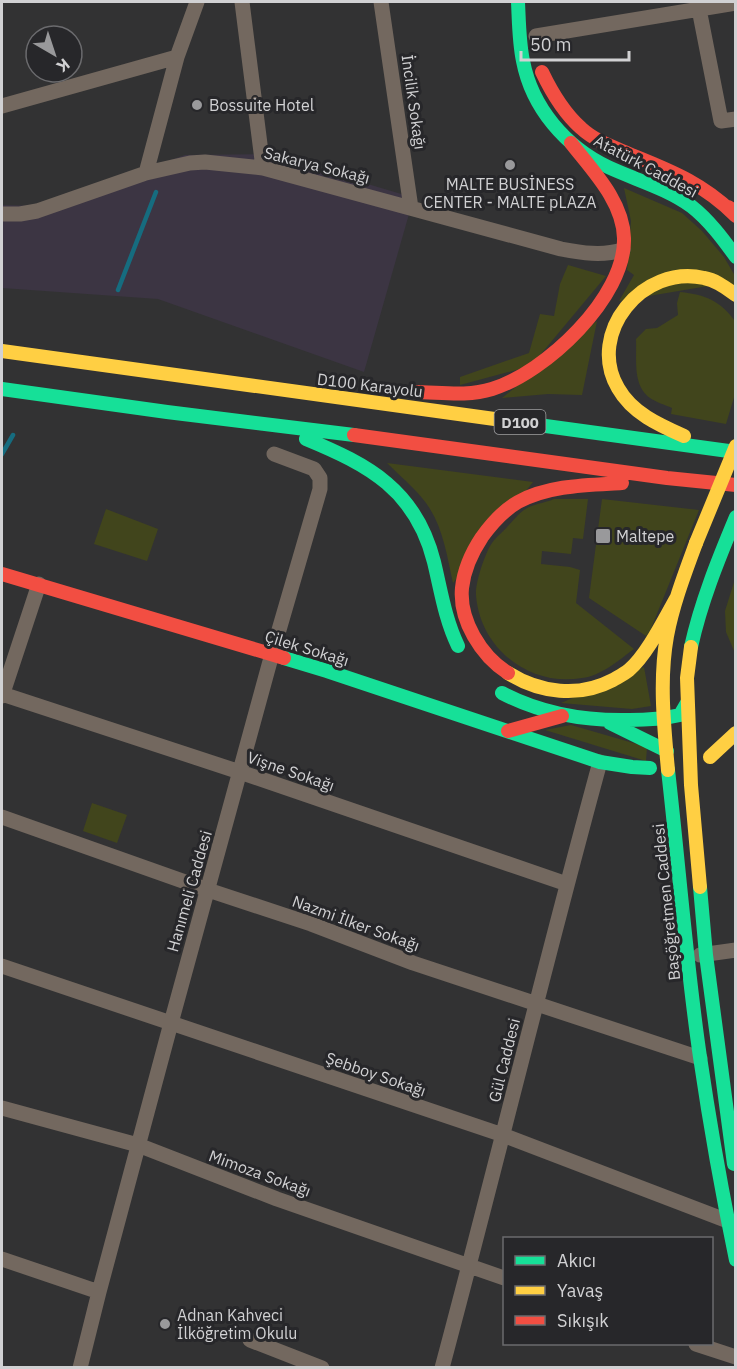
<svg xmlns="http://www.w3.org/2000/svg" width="737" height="1369" viewBox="0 0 737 1369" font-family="'IBM Plex Sans',sans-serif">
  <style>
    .commercial { fill: #3c3543 }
    .green { fill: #41451c }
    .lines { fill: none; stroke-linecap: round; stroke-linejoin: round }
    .stream { stroke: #166c7f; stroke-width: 4.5 }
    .street { stroke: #73685f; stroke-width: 15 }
    .fast { stroke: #16e098; stroke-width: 14 }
    .slow { stroke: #ffcf43; stroke-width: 14 }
    .jam { stroke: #f24e42; stroke-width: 14 }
    .slow-bridge { stroke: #ffcf43; stroke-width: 14 }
    .poi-dot { fill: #99999b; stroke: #27272a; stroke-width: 2 }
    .labels { text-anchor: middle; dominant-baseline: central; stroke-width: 6; stroke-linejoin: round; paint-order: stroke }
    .shield { fill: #27272a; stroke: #9e9ea0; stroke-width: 1.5 }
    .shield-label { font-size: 15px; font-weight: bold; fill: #d1d1d3 }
    .street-label { font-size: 16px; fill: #d1d1d3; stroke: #27272a }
    .poi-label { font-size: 16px; fill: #d1d1d3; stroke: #27272a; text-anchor: start }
  </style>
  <rect width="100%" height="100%" fill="#323233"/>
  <path class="commercial" d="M267 154 408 196 409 214 364 372 158 299 2 288V205L40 206 185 155Z"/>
  <path class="green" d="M624 188 682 213 702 231 724 257 735 276V290L726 283 619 301 634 275 627 270 631 221Z
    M568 265 606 276 531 366 460 385V377L529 353 540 314 554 316 560 284Z
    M680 292C706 295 719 300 735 321V394L726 424 671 414 672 408C665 405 656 402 650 398 632 385 637 359 636 339L646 329 657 328 678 315 677 303Z
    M597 321 582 395 548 394 502 398Z
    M387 463 533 482 453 583C447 556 443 526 426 503 415 488 400 476 387 463Z
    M554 499H588L583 539 573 538 571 554 542 551 541 564 570 567 580 570 576 603 634 649C619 660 601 676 582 678 530 687 480 649 476 595 475 583 485 553 492 543 496 537 503 532 508 526 513 521 518 514 524 510 532 504 545 503 554 499Z
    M602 499 699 510 650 631 646 636 589 598Z
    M106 509 158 529 147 561 94 544Z
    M735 579V653L726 632 725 611Z
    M644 667 651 706 632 709 561 703Z
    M571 725 647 747 646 761 545 730Z
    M92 803 127 815 117 843 83 831Z"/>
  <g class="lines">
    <path class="stream" d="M118 290 156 192
      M2 454 13 435"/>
    <path class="street" d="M242 2 263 168
      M381 2 411 208
      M699 9 721 121 736 119
      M536 36 736 3
      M2 106 177 57
      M146 173 177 57 197 2
      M2 214H20L37 211 146 173 190 163 205 162 263 168 561 249C582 253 602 256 623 250
      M2 694 240 772 567 884
      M2 696 39 584
      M2 817 208 890 311 924 413 963 700 1058
      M700 955 736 950
      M2 966 503 1135 733 1223
      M2 1108 138 1145 277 1199 504 1278
      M2 1259 99 1292
      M250 1340 322 1368
      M696 1344 736 1357
      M80 1368 99 1292 171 1023 272 654 320 489V478L314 469 274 454
      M442 1368C496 1166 545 963 600 762"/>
    <path class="fast" d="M518 2C519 22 519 42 523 61 532 108 566 147 608 167 636 180 666 188 691 206 709 220 723 239 736 257
      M2 389 167 412 354 435
      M509 421 736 452
      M306 439C369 465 416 490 434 562 441 591 445 619 458 646
      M691 647C701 602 718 560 736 517
      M284 658 327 671 600 762 632 767 650 768
      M502 693C542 714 584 721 629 720 646 720 663 719 680 715L687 703
      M610 723 667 751
      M668 770C679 866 686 962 700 1057 710 1125 722 1193 736 1260
      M700 887 706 955 734 1164"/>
    <path class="slow" d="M2 351 509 421
      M684 436C659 425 632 413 618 388 586 333 643 264 704 278 716 280 726 288 736 295
      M691 647 687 678 691 785 700 887
      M508 673C540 693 579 698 613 680 618 677 624 674 629 670 647 655 665 618 677 597
      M710 757 736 733
      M668 770C664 726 659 680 667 636 673 604 685 573 696 543"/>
    <path class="jam" d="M542 72C552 93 564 113 581 128 596 142 616 148 634 156 674 172 705 185 736 216
      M728 207 736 212
      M414 392C439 392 467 397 492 389 545 373 626 297 624 238 623 201 592 170 571 143
      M354 435 667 478 736 485
      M2 574 284 658
      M508 673C481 656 459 620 462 588 464 569 472 552 482 537 492 523 504 510 518 502 549 485 588 485 622 483
      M508 731 562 716"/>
    <path class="slow-bridge" d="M696 543 736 446"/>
  </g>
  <g class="poi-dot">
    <circle cx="197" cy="105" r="6"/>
    <circle cx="510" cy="165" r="6"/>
    <rect x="595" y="528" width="16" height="16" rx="3"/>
    <circle cx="165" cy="1324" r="6"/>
  </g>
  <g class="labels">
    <rect class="shield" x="494.5" y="410" width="51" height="24" rx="4.5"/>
    <g class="shield-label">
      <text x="520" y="422">D100</text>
    </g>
    <g class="street-label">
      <text transform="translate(414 102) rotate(82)">İncilik Sokağı</text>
      <text transform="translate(317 165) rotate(14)">Sakarya Sokağı</text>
      <text transform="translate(646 166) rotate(28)">Atatürk Caddesi</text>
      <text transform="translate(370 385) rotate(7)">D100 Karayolu</text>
      <text transform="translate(307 648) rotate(17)">Çilek Sokağı</text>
      <text transform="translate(291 771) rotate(19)">Vişne Sokağı</text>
      <text transform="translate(189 891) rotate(-74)">Hanımeli Caddesi</text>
      <text transform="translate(666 902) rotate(-96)">Başöğretmen Caddesi</text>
      <text transform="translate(356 923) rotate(20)">Nazmi İlker Sokağı</text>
      <text transform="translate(504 1060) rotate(-76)">Gül Caddesi</text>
      <text transform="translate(376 1074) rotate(19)">Şebboy Sokağı</text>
      <text transform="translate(260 1173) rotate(20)">Mimoza Sokağı</text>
    </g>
    <g class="poi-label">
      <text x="209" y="105">Bossuite Hotel</text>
      <text x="510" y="184" text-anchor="middle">MALTE BUSİNESS<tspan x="510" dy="18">CENTER - MALTE pLAZA</tspan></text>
      <text x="616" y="536">Maltepe</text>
      <text x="177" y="1315">Adnan Kahveci<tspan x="177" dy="18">İlköğretim Okulu</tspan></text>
    </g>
  </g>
  <rect width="737" height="1369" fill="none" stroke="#d1d1d3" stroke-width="6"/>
  <rect x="503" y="1237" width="210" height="108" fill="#27272a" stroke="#6b6b6e" stroke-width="1.5"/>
  <rect x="515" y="1256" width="30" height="9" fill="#16e098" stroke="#6b6b6e" stroke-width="1.5"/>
  <text x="557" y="1267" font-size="18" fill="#d1d1d3">Akıcı</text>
  <rect x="515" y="1286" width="30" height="9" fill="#ffcf43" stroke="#6b6b6e" stroke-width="1.5"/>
  <text x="557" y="1297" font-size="18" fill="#d1d1d3">Yavaş</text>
  <rect x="515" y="1316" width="30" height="9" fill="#f24e42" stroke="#6b6b6e" stroke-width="1.5"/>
  <text x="557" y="1327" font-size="18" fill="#d1d1d3">Sıkışık</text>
  <g transform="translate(54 54) rotate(141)"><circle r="28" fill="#27272a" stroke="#6b6b6e" stroke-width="1.5"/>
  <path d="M0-4.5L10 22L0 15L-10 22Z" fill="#99999b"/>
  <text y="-9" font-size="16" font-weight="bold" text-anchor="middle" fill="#d1d1d3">K</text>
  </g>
  <path d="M521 51v9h108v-9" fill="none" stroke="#d1d1d3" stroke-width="3"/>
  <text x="530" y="51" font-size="18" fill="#d1d1d3" stroke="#27272a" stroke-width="4.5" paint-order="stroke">50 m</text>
</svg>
